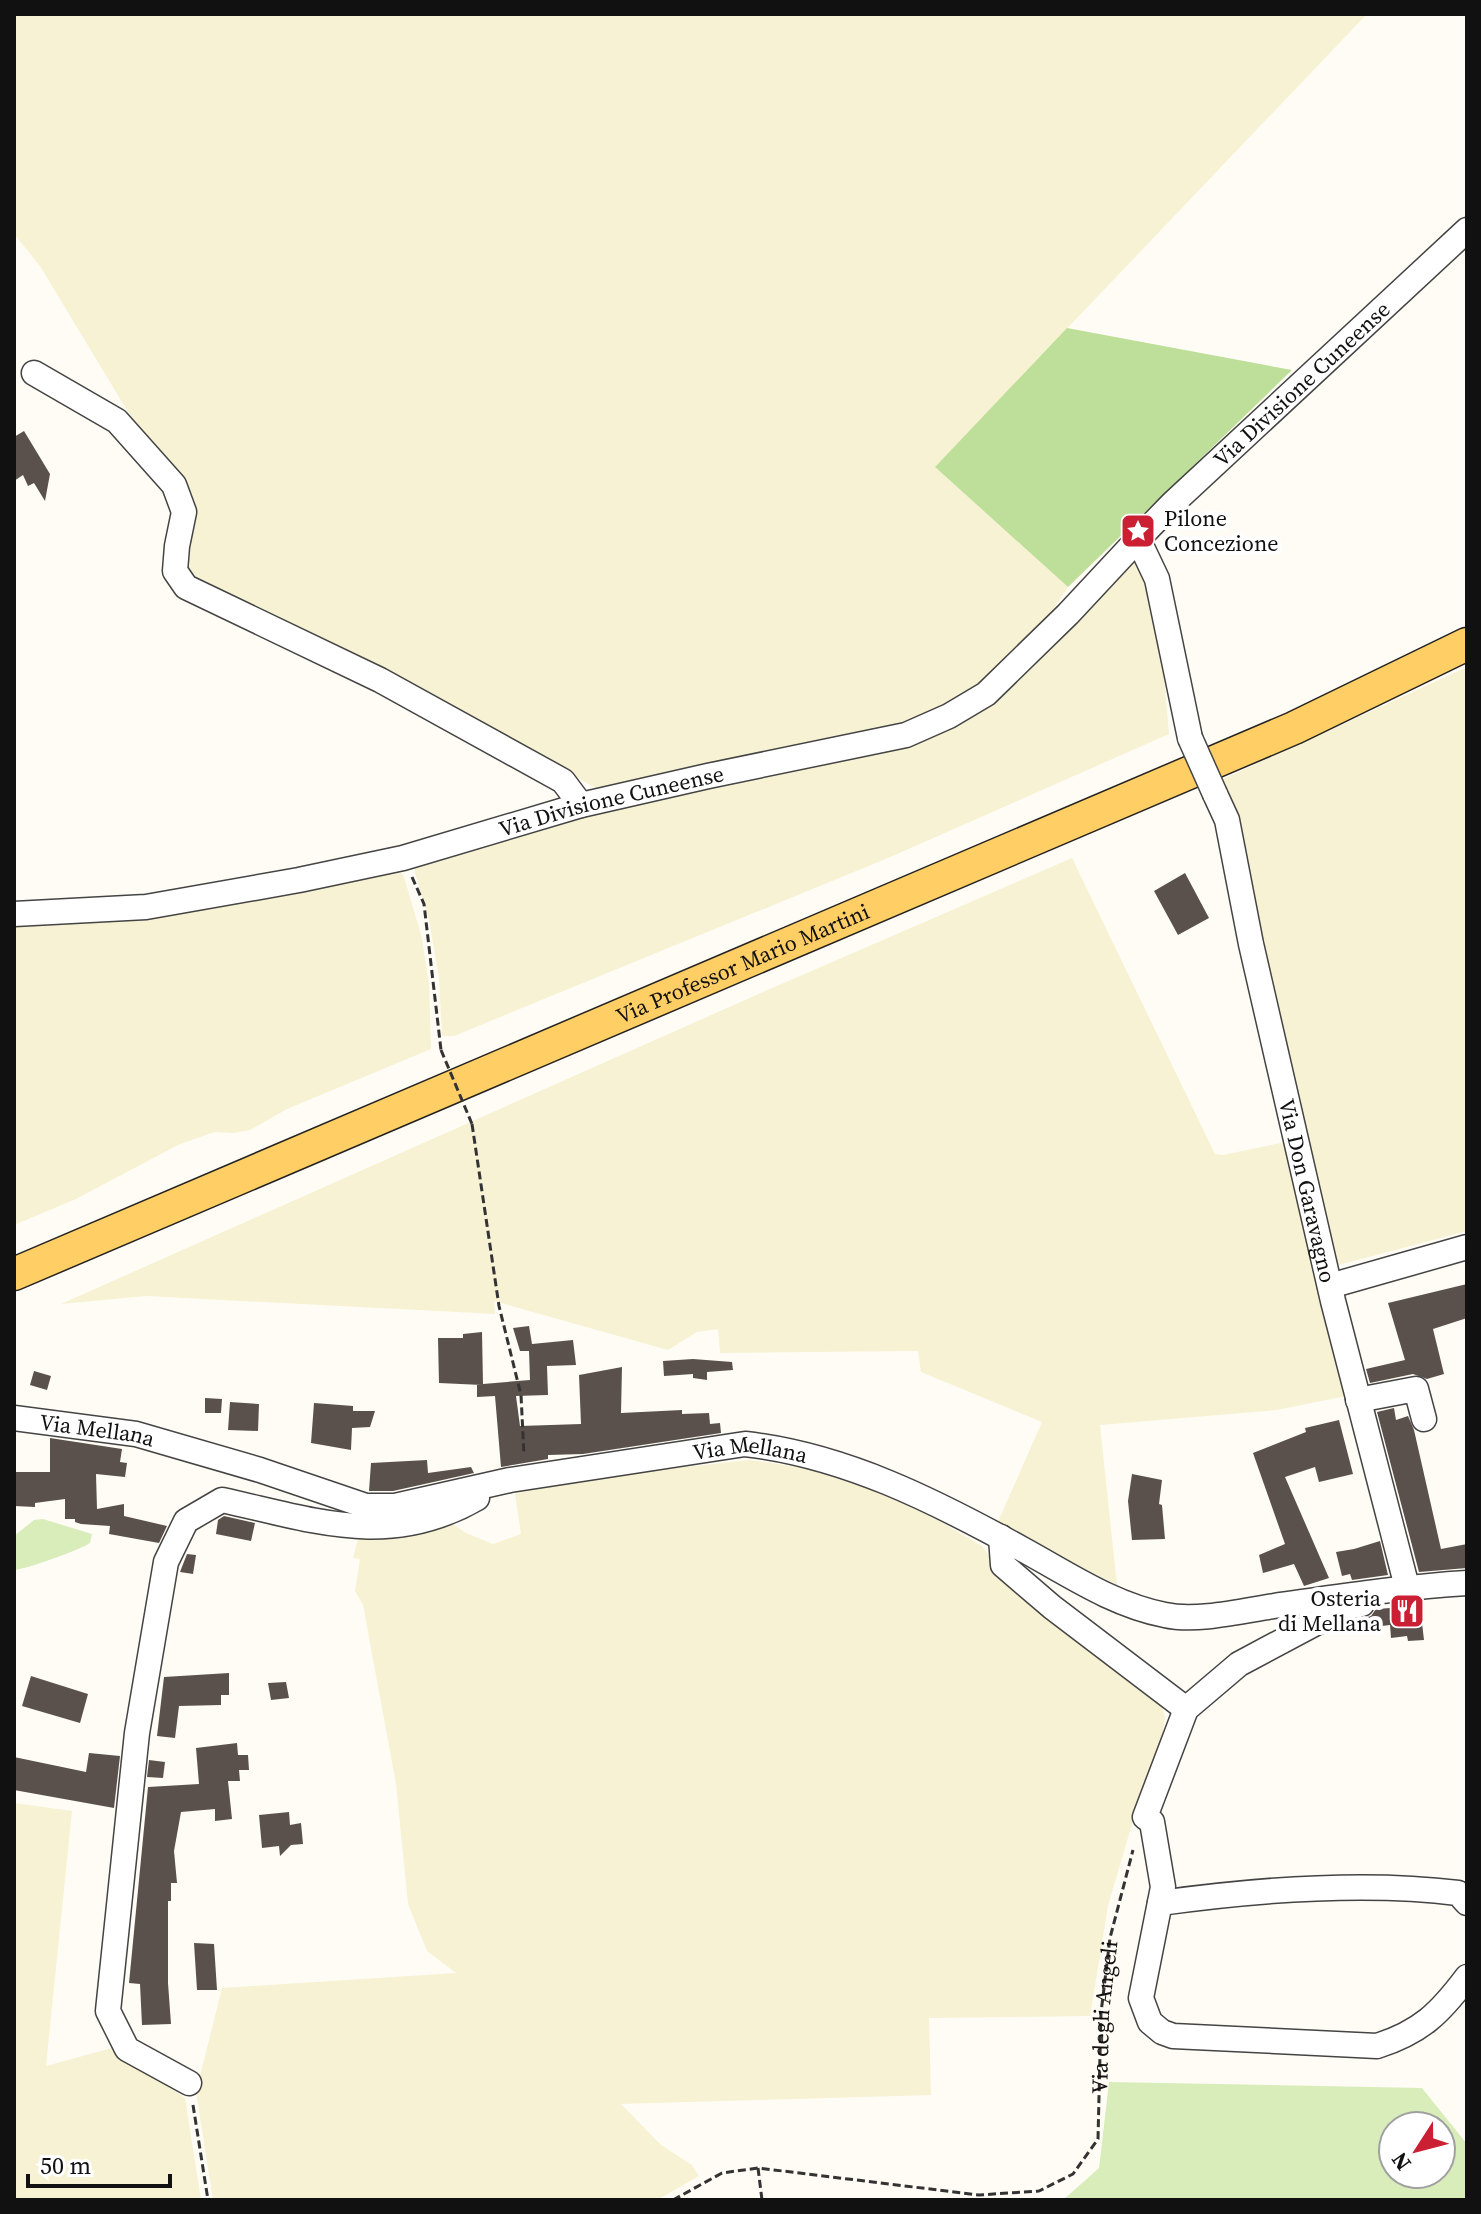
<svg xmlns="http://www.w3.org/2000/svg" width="1481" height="2214" viewBox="0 0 1481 2214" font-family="'Source Serif 4',serif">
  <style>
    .farmland { fill: #f7f2d3 }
    .green { fill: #d9edbb; fill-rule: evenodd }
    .forest { fill: #bedf99 }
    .building { fill: #5b514c }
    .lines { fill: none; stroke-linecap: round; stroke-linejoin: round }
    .minor-casing { stroke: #444; stroke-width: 27 }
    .major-casing { stroke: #222; stroke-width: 35 }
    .path { stroke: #333; stroke-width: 3; stroke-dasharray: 8 4; stroke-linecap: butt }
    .minor { stroke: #fff; stroke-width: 24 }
    .major { stroke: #ffce65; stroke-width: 32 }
    .minor-bridge-casing { stroke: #444; stroke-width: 27; stroke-linecap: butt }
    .path-bridge { stroke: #333; stroke-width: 3; stroke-dasharray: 8 4; stroke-linecap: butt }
    .minor-bridge { stroke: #fff; stroke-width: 24 }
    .labels { text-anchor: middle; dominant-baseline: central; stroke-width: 8; stroke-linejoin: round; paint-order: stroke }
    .street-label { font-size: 22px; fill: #111; stroke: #fff }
    .poi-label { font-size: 22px; fill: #111; stroke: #fff; text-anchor: start }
  </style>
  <rect width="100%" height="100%" fill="#fffcf5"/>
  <path class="farmland" d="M14 14H1367L935 467 1068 587 1046 620 979 683 946 707 885 730 599 790 401 677 195 579 186 568 168 461 128 412 40 266 14 234Z
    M1134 562 1140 565 1145 572 1162 655 1169 734 888 858 454 1036H442L439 978 429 920 415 873 414 861 463 846 949 724 1126 565Z
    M1467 667V1231L1331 1267 1221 780Z
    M1072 858 1215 1154 1223 1155 1290 1141 1346 1396 1277 1410 1100 1425 1117 1585 997 1524 1042 1422 921 1372 918 1351 720 1353 718 1329 697 1332 668 1350 494 1301 495 1314 146 1296 61 1304 763 992Z
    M398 869 404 877 422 938 429 985 431 1049 287 1109 250 1130 233 1133 214 1132 178 1145 76 1199 14 1225V921Z
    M750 1460 826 1471 912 1505 982 1546 992 1560 1162 1706 1165 1718 1162 1736 1142 1790 1108 1906 1090 2016 929 2018 931 2095 621 2104 661 2145 692 2165 699 2176 657 2200H213L196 2092 222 1988 456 1973 427 1951 408 1904 396 1784 363 1605 355 1591 360 1559 353 1558 358 1539 395 1536 450 1522 466 1533 493 1544 521 1534 515 1494 555 1481Z
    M14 1803 72 1811 46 2066 112 2048 185 2098 201 2200H14Z"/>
  <path class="green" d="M43 1519 92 1534 90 1543C82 1549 24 1570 14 1570V1536L34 1520Z
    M1109 2082 1422 2088 1467 2144V2200H1063L1099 2168ZM1393 2126H1441V2174H1393Z"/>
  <path class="forest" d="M1067 328 1292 370 1068 587 935 467Z"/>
  <path class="building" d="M24 431 50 474 45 501 34 483 28 486 23 475 14 481V437Z
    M1185 873 1209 918 1178 935 1154 891Z
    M1467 1284V1318L1433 1329 1444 1374 1427 1379 1413 1374 1370 1383 1366 1369 1405 1360 1388 1303Z
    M529 1326 532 1344 573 1340 576 1365 547 1366 548 1395 516 1396 520 1426 581 1424 579 1375 622 1367 621 1413 682 1410V1414L709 1413 710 1424 720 1423 721 1433 583 1454 548 1455V1459L501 1467 495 1396 477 1397V1385H482L439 1383 438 1338H463V1334L482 1332 483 1384 530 1380 529 1351H520L513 1328Z
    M693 1359 732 1362 733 1370 707 1372V1380L693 1378V1374L664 1376 663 1361Z
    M34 1371 51 1376 47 1390 30 1385Z
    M205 1398 222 1399 221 1413H205Z
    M230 1402 259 1404 258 1431 228 1430Z
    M314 1403 353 1406V1411H375L370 1427 352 1428 351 1450 311 1443Z
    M1394 1408 1396 1420 1408 1416 1414 1430 1441 1549 1467 1544V1568L1419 1572 1377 1412Z
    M1339 1420 1353 1474 1319 1482 1315 1467 1285 1477 1329 1578 1304 1586 1294 1564 1263 1573 1259 1555 1285 1544 1253 1453 1306 1432 1305 1428Z
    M50 1438 122 1449 120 1462 127 1463 125 1477 96 1474 97 1509 124 1504V1516L167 1526 159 1543 109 1534 110 1526 81 1524 75 1522V1519H65V1499L35 1503V1507L14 1506V1472H50Z
    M427 1460 428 1473 471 1467 474 1473 393 1491H369L371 1463Z
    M1132 1474 1162 1480 1159 1504 1162 1505 1165 1539 1132 1540 1128 1501Z
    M224 1516 255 1523 251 1541 216 1534 218 1520Z
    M1380 1541 1388 1575 1352 1580 1350 1574 1342 1576 1336 1552 1354 1549Z
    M187 1554 196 1555 193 1574 180 1572Z
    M1420 1606 1424 1640 1408 1641 1407 1636 1391 1638 1390 1625 1349 1630 1348 1623 1371 1616 1376 1609Z
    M229 1673V1695H221V1705L179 1706 175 1738 157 1736 164 1677Z
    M31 1676 88 1694 80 1723 22 1706Z
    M286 1682 289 1698 271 1700 268 1683Z
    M237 1743 238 1755H248L249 1770H239L240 1781H228L232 1819 215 1821V1809L181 1812 174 1851 177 1883H171V1901H168V1983L171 2024 142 2025 140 1984 129 1983 148 1787 199 1784 196 1748Z
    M89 1753 120 1756 114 1808 14 1790V1757L86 1772Z
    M149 1760 165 1762 163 1778 147 1777Z
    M289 1812 290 1825 301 1823 303 1844 291 1845 280 1856 279 1846 262 1848 259 1815Z
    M194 1943 214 1944 217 1990H197Z"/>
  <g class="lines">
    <defs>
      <g id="minor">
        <path d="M34 373 117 421 174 485 184 512 177 546 175 571 186 587 380 680 563 781 581 805"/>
        <path id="s2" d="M1190 738 1157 579 1138 539 1172 504 1467 230"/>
        <path id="s3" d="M1215 794 1227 820 1251 944 1333 1301 1407 1587"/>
        <path id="s4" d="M14 914 146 907 299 880 403 858 581 805 708 776 906 735 949 716 986 694 1068 614 1138 539"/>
        <path d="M1330 1286 1467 1247"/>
        <path d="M1358 1400 1416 1389 1424 1419"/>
        <path id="s5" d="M14 1418 136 1434 260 1470 366 1506H395L510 1480 745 1444C844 1455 935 1501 1022 1549 1068 1574 1113 1605 1165 1615 1196 1622 1242 1611 1274 1606 1338 1597 1402 1587 1467 1583"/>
        <path d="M1001 1537 1003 1565 1052 1607 1186 1709"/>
        <path d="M1362 1604 1346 1607 1239 1664 1186 1709 1145 1817 1152 1822 1163 1887 1141 1998 1150 2022 1162 2032 1173 2036 1377 2046C1421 2032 1440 2013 1467 1977"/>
        <path d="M1160 1903C1254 1890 1363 1881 1458 1893L1467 1903"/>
        <path d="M189 2083 127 2049 108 2011 137 1733 166 1562 186 1521 222 1500C314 1520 389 1549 477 1498"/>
      </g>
      <g id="major">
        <path id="s6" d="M14 1274 1294 728 1467 644"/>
      </g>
    </defs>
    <use href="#minor" class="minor-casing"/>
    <use href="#major" class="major-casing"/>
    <g class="path">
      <path d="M412 877 424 904 441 1050"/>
      <path d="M472 1124 499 1306 521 1395 524 1455"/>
      <path d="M193 2105 208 2200"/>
      <path d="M758 2168 762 2200"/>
      <path id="s1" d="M673 2200 722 2173 758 2168 979 2195 1039 2191 1073 2174 1098 2139 1101 2013 1110 1938 1133 1850"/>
    </g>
    <use href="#minor" class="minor"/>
    <use href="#major" class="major"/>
    <defs>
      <path id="minor-bridge" d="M1190 738 1215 794"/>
    </defs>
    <use href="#minor-bridge" class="minor-bridge-casing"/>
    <path class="path-bridge" d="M441 1050 472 1124"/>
    <use href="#minor-bridge" class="minor-bridge"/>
  </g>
  <defs>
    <symbol id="sight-square" viewBox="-11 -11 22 22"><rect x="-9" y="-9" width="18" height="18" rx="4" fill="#cb1f34" stroke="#fff"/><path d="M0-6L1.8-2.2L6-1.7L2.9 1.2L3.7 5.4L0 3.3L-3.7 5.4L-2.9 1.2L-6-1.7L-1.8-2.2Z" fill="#fff"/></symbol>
    <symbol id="restaurant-square" viewBox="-11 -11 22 22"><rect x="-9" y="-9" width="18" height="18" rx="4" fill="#cb1f34" stroke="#fff"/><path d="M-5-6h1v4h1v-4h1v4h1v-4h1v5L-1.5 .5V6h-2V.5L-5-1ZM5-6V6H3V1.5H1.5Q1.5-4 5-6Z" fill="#fff"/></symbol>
  </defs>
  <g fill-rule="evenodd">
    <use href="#sight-square" x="1118" y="511" width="40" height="40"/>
    <use href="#restaurant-square" x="1387" y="1591" width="40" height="40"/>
  </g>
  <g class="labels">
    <g class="street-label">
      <text stroke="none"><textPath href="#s2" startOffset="432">Via Divisione Cuneense</textPath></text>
      <text stroke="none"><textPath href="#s4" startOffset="610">Via Divisione Cuneense</textPath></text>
      <text stroke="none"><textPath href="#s6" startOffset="792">Via Professor Mario Martini</textPath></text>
      <text stroke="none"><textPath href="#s3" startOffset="408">Via Don Garavagno</textPath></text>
      <text stroke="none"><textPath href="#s5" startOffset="84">Via Mellana</textPath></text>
      <text stroke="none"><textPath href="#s5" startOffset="754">Via Mellana</textPath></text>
      <text stroke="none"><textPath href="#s1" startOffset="578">Via degli Angeli</textPath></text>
    </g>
    <g class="poi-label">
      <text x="1164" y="518">Pilone<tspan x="1164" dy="25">Concezione</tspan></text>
      <text x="1381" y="1598" text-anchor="end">Osteria<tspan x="1381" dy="25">di Mellana</tspan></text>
    </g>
  </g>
  <rect width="1481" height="2214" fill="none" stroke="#111111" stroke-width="32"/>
  <g transform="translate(1417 2150) rotate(234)"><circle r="38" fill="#ffffff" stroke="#a0a0a0" stroke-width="2"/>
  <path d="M0-6L14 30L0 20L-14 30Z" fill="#cb1f34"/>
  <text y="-12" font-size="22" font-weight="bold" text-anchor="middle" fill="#111111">N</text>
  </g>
  <path d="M28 2174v12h142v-12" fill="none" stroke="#111111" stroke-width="4"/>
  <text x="40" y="2174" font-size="24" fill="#111111" stroke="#ffffff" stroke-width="6" paint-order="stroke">50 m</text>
</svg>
